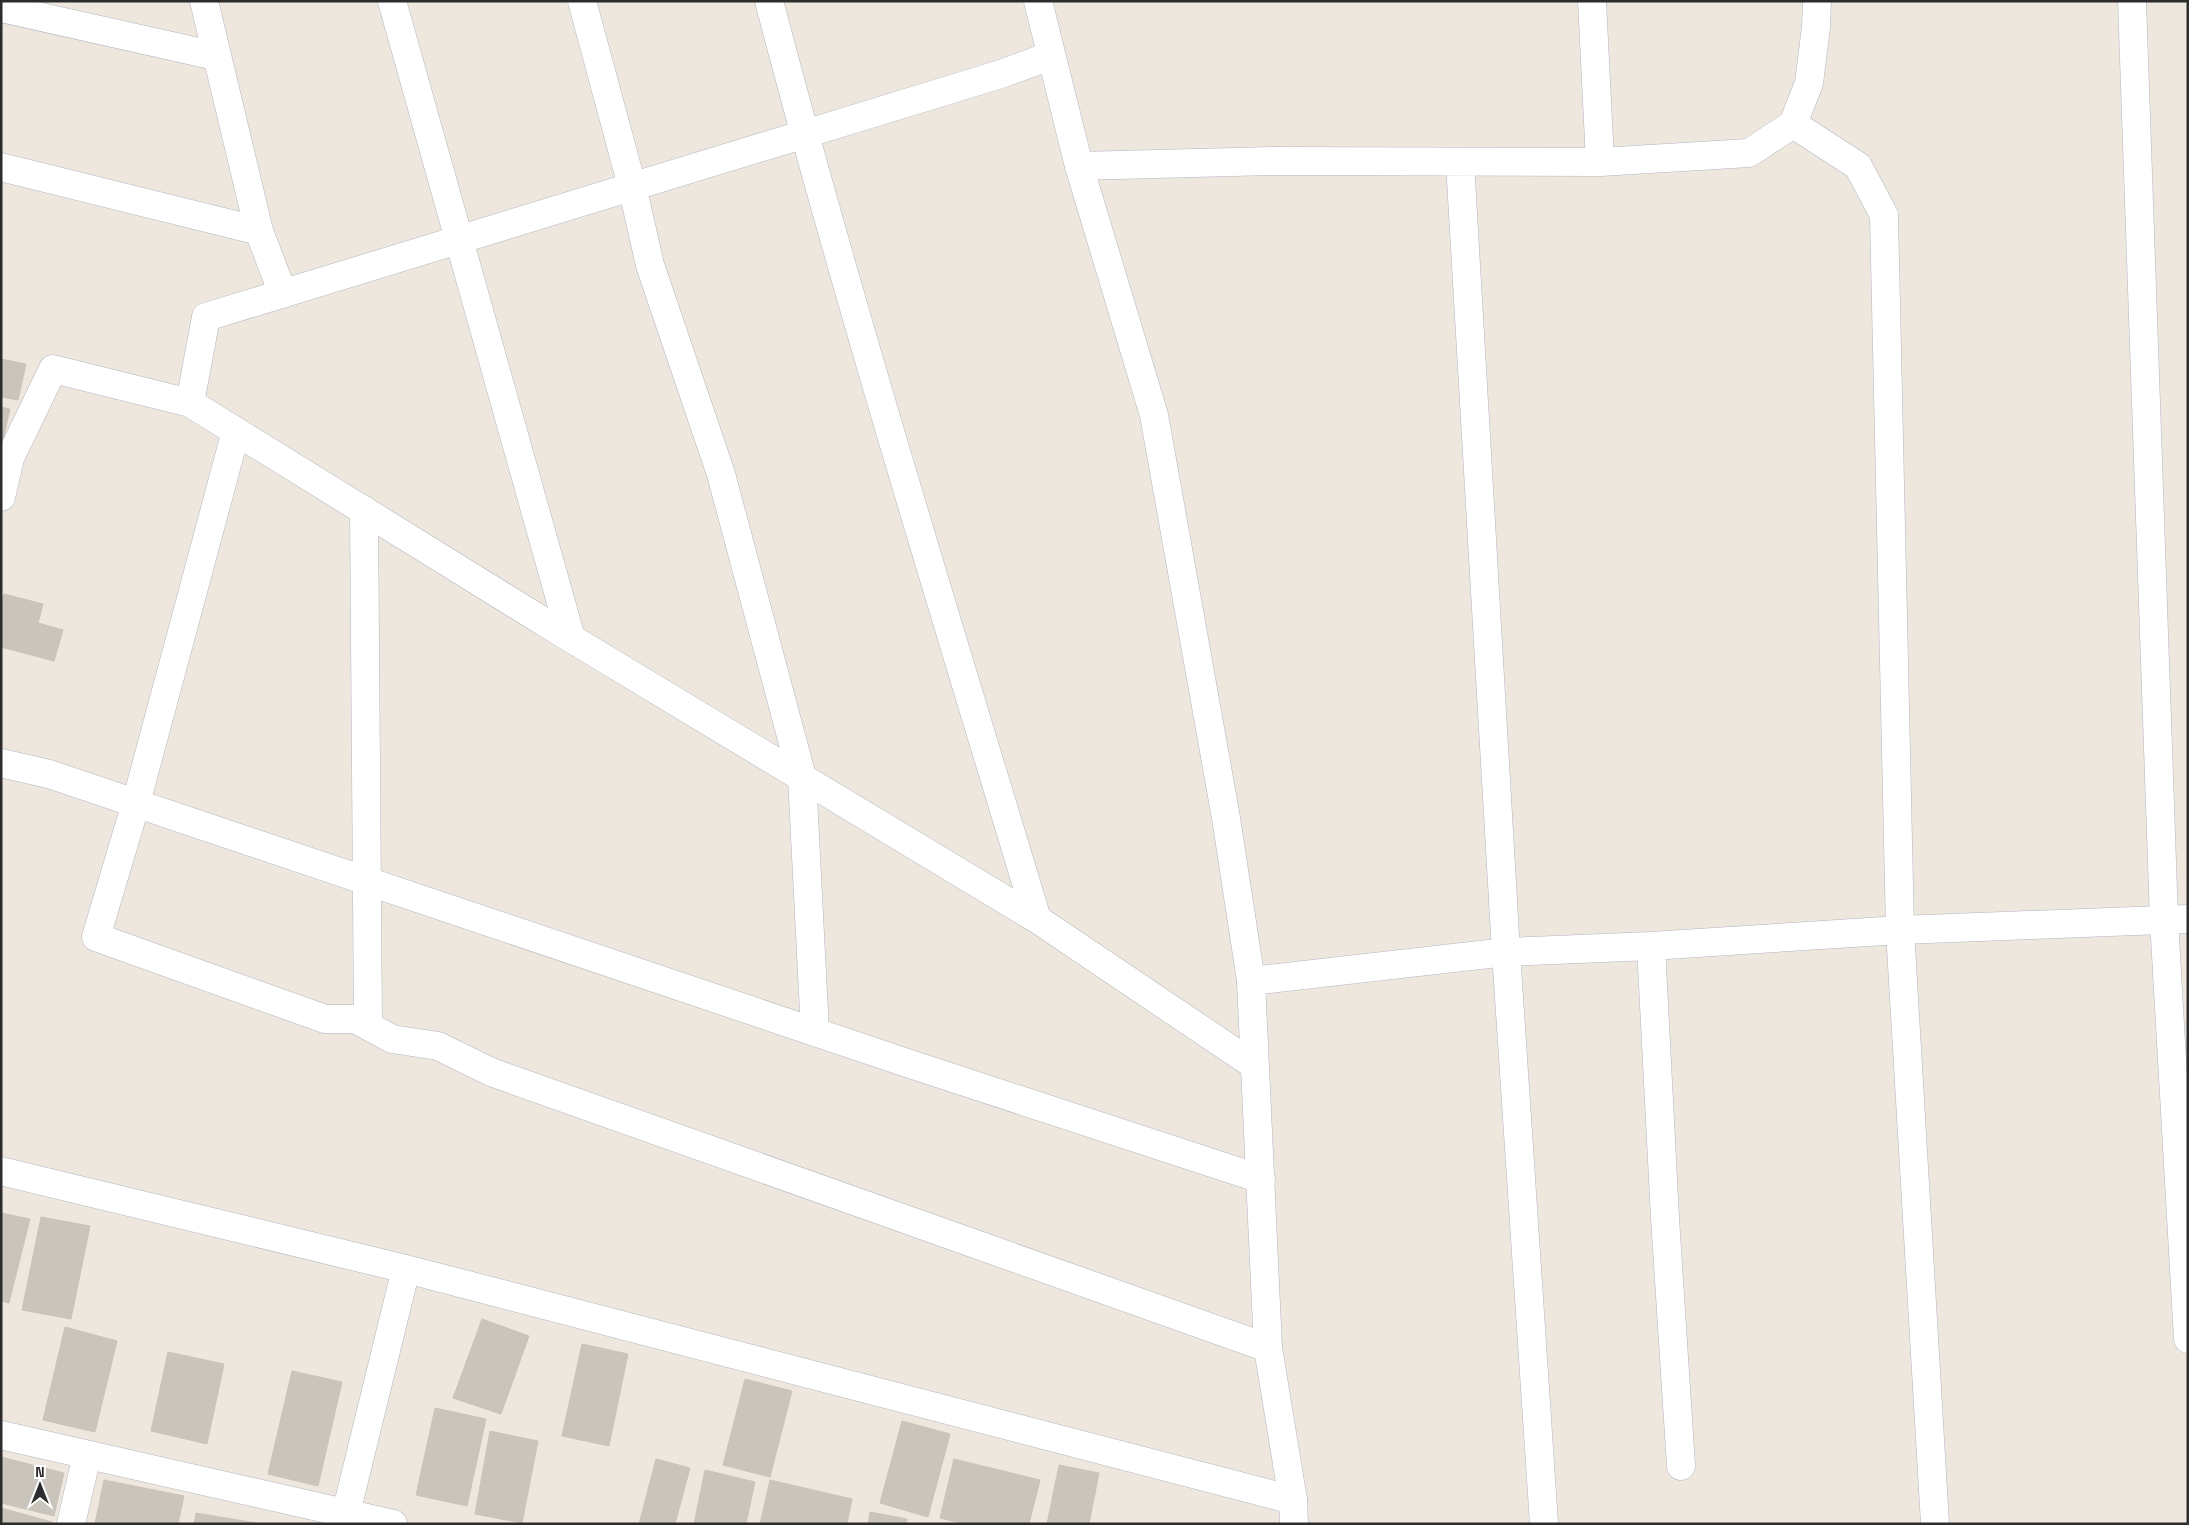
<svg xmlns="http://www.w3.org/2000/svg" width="2189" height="1525" viewBox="0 0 2189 1525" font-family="'Space Grotesk',sans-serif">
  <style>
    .building { fill: #c9c5bd; stroke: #cac3b8 }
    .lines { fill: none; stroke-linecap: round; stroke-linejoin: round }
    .street-casing { stroke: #b2b6c0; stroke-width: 29 }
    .secondary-casing { stroke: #b2b6c0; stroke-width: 29 }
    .street { stroke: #fff; stroke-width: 28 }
    .secondary { stroke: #fff; stroke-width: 28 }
  </style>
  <rect width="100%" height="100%" fill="#eee7de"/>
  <path class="building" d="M1 359 26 364 18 400 1 397Z
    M1 407 10 409 1 448Z
    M4 594 43 604 38 623 63 630 54 661 1 647V604Z
    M1 1213 30 1219 9 1303 1 1301Z
    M41 1217 90 1226 71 1319 22 1310Z
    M482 1319 529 1336 501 1414 453 1398Z
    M65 1327 117 1341 95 1432 43 1420Z
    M582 1344 628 1354 609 1446 562 1436Z
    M168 1352 224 1364 207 1444 151 1431Z
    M292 1371 342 1382 318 1486 268 1474Z
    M745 1379 792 1391 770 1477 723 1465Z
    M435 1408 486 1419 467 1506 416 1495Z
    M902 1421 950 1434 928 1517 880 1503Z
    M490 1431 538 1441 522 1523 475 1514Z
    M1 1457 64 1473 54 1516 1 1503Z
    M656 1459 690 1468 675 1524H639Z
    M954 1459 1040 1480 1029 1524H964L940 1518Z
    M1059 1465 1099 1473 1089 1524H1047Z
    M705 1470 755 1482 746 1524H694Z
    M104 1480 184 1496 178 1524H95Z
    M770 1480 852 1499 847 1524H760Z
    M1 1508 52 1522 51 1524H1Z
    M870 1512 907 1519 906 1524H868Z
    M196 1513 262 1524H194Z"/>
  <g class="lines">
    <defs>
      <path id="street" d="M204 1 259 231
        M392 1 571 638
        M582 1 632 186 650 265 721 474 802 777 815 1032
        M769 1C850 309 945 614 1037 919
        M1592 1 1600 162
        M2132 1 2164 920 2188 1339
        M1 8 216 56
        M1050 56 1001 74 206 317 190 403 562 633 1037 919 1254 1065
        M1793 124 1858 166 1884 215 1900 930 1935 1524
        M1460 162 1506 952 1544 1524
        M1079 166 1275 161 1600 162 1749 153 1793 124 1809 83 1816 27 1817 1
        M1 167 259 231 283 294
        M236 431 136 803 96 937 325 1019H355L392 1039 438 1046 491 1072 1268 1348
        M1 497 10 458 53 369 190 403
        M364 510 368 1026
        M1 763 49 774 910 1064 1261 1179
        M1651 946 1665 1218 1681 1466
        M1251 981 1506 952 1651 946 1900 930 2188 919
        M1 1171 406 1269 1293 1500
        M1 1435 393 1524
        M346 1513 406 1269
        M71 1524 87 1455"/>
      <path id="secondary" d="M1038 1 1079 166 1154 415 1226 818 1251 981 1268 1348 1293 1500 1294 1524"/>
    </defs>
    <use href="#street" class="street-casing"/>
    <use href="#secondary" class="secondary-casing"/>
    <use href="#street" class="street"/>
    <use href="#secondary" class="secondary"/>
  </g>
  <rect width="2189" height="1525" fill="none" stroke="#2c2c2c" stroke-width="5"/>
  <g transform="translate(40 1485)" stroke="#ffffff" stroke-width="4" paint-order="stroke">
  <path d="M0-4L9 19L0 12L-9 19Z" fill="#2c2c2c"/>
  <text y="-8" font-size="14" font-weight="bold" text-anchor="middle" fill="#2c2c2c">N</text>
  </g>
</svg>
